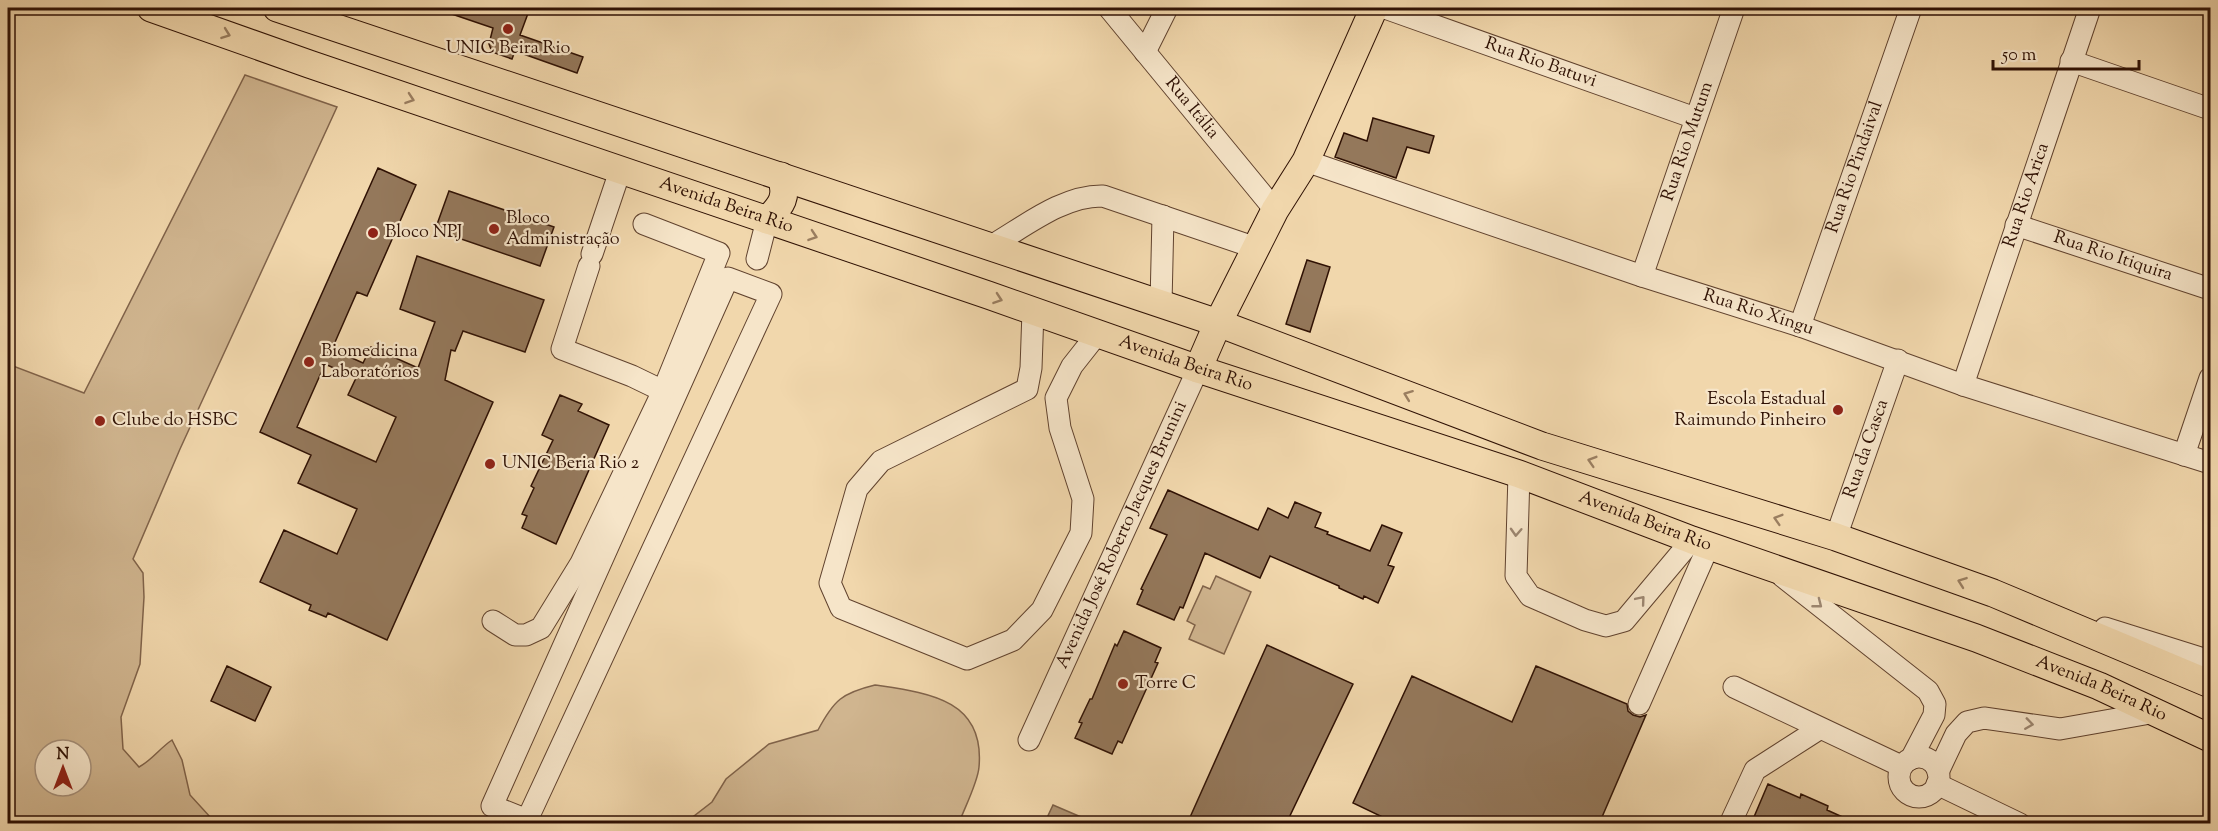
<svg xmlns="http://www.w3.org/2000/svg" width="2218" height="831" viewBox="0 0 2218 831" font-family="'Sorts Mill Goudy',serif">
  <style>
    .green { fill: #d0b58f; stroke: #80634a; stroke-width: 1.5; fill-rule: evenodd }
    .water { fill: #af9473; stroke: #7c6047; stroke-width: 1.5 }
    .building { fill: #94785b; stroke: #2f1104; stroke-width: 1.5; fill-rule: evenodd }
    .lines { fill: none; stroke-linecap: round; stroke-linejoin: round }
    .minor-casing { stroke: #60422e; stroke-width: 23 }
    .major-casing { stroke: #2f1104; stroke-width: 29 }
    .minor { stroke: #f6e5c9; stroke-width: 21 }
    .major { stroke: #f1d7ac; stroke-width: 27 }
    .oneway { stroke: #9a7e60 }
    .oneway2 { stroke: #9c8670 }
    .poi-dot { fill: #8f2418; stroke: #f6e5c9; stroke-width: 2 }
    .labels { text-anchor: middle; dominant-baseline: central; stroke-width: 4.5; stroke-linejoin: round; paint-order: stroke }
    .poi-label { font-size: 18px; fill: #2f1104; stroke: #f6e5c9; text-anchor: start }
    .street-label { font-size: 18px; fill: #2f1104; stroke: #f6e5c9 }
  </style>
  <rect width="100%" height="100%" fill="#f1d7ac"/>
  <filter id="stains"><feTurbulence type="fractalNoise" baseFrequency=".00333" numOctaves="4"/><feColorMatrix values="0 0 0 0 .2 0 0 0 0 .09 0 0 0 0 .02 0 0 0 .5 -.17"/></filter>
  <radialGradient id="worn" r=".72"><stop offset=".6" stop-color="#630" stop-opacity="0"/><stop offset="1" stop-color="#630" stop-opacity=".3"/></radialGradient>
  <path class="green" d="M245 75 337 107 180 449 133 559 143 573 144 597 140 664 121 717 123 749 139 767C152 760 160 748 172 740L182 760 190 795 211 818 220 823H8V364L84 393ZM45 750H81V786H45Z
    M1216 576 1251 592 1224 654 1189 639 1195 625 1187 621 1203 586 1210 589Z
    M875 685C928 693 985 699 979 767 978 782 964 809 959 823H679L690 819 712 802 726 779 769 744 818 730C834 700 842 693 875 685Z"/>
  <path class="water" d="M1053 805 1095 823H1052L1046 820Z"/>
  <path class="building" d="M441 8H530L520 35 583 57 577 73 515 51 512 59 492 52 489 44 493 28 440 10Z
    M1373 118 1434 136 1429 153 1407 147 1396 178 1335 157 1344 133 1367 141Z
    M378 168 416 185 367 296 357 292 332 349 363 363 371 347 418 368 435 322 400 309 417 256 544 300 525 352 463 331 455 351 451 350 445 380 493 402 387 640 328 613 326 617 309 610 311 605 260 582 284 530 337 554 357 509 298 483 311 455 260 432ZM325 364 356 378 348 395 396 417 376 462 297 427Z
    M449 191 554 227 540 266 435 230Z
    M1307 260 1330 267 1310 332 1286 324Z
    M560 395 582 404 578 411 609 425 556 544 522 528 527 516 522 514 534 488 531 486 553 440 542 435Z
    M1168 490 1258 530 1268 508 1288 518 1295 502 1321 513 1315 527 1328 532 1327 534 1370 551 1382 525 1402 533 1388 565 1394 567 1378 603 1364 596 1363 599 1339 588V586L1270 556 1260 578 1205 553 1183 608 1180 607 1174 620 1137 604 1143 590 1141 589 1167 535 1150 528Z
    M1124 631 1161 648 1155 662 1158 663 1122 743 1118 741 1112 754 1075 738 1082 723 1079 722 1090 699H1092L1115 644 1117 646Z
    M1267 645 1353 684 1286 824H1187Z
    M227 666 271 687 255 721 211 701Z
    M1536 666 1627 704 1628 711 1633 715 1640 717 1646 715 1599 824H1397L1353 803 1412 676 1512 722Z
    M1768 784 1800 798 1801 794 1828 806 1827 810 1858 824H1751Z"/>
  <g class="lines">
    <defs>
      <g id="minor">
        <path id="s1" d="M1109 8 1275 210"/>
        <path id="s2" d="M1385 8 1695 118"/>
        <path d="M1145 52 1167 8"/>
        <path d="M2071 61 2210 109"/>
        <path id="s3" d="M1306 161 1642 276 1800 326 1963 385 2210 463"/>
        <path id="s4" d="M2016 225 2210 289"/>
        <path d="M991 246C1024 227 1063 195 1103 196L1256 248"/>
        <path d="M592 254 620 171"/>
        <path d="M757 259 767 220"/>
        <path d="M589 266 562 349 632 376 663 391"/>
        <path id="s5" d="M1642 276 1734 8"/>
        <path d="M728 278 771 294 527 820 492 806Z"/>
        <path d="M1161 304 1163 216"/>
        <path d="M1033 311 1031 368 1027 389 881 461 857 489 830 583 841 608 967 659 1013 640 1042 610 1081 533 1083 499 1060 428 1056 398 1072 366 1098 333"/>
        <path id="s6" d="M1800 326 1911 8"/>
        <path id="s7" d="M1963 385 2090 8"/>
        <path d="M2184 455 2210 378"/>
        <path d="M1519 474 1516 576 1530 596 1585 620 1606 626 1624 621 1692 540"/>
        <path id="s8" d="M1836 537 1898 360"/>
        <path d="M1782 576 1928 691 1935 704 1934 715 1911 759"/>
        <path d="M493 621 515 635H526L541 628 581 563 663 391 719 253 644 224"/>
        <path d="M2105 628 2210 661"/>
        <path d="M1734 687 1901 766"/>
        <path d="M1639 704 1709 545"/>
        <path id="s9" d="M1029 740 1198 369"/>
        <circle cx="1919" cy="777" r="20"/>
        <path d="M1938 772 1956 734 1967 722 1984 718 2060 729 2156 712"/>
        <path d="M1937 784 2020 824"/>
        <path d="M1730 824 1755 770 1819 729"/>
      </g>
      <g id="major">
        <path id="s10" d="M151 8 309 64 988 295 1198 369 1519 474 1692 540 1976 638 2099 686 2210 738"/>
        <path d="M277 8 1218 323 1542 446 1836 537 1993 593 2210 684"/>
        <path d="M767 220C782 205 788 197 781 176"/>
        <path d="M1198 369 1218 323 1275 210 1306 161 1374 8"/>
      </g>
    </defs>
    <use href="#minor" class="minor-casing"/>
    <use href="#major" class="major-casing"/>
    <use href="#minor" class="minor"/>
    <use href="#major" class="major"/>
  </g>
  <defs><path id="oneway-chevron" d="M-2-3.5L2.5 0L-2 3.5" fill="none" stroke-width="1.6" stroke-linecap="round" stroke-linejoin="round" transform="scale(1.5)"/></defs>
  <g class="oneway">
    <use href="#oneway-chevron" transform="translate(226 34) rotate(20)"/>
    <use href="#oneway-chevron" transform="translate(410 99) rotate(19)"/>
    <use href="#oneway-chevron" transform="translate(813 236) rotate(19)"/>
    <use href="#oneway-chevron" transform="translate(998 299) rotate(19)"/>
    <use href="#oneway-chevron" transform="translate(1408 395) rotate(-159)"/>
    <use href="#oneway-chevron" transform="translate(1592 461) rotate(-163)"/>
    <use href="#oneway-chevron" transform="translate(1778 519) rotate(-163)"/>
    <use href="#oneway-chevron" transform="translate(1962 582) rotate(-160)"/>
  </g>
  <g class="oneway2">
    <use href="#oneway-chevron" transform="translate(1516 532) rotate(93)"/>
    <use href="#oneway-chevron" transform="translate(1641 600) rotate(-50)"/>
    <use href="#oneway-chevron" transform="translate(1818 604) rotate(38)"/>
    <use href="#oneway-chevron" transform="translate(2029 724) rotate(8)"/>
  </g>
  <g class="poi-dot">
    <circle cx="508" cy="29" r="6"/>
    <circle cx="494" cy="229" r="6"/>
    <circle cx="373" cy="233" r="6"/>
    <circle cx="309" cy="362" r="6"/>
    <circle cx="1838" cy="410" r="6"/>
    <circle cx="100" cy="421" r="6"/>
    <circle cx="490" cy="464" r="6"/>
    <circle cx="1123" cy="684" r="6"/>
  </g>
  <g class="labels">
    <g class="poi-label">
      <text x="508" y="49" text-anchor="middle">UNIC Beira Rio</text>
      <text x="506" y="219">Bloco<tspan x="506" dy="21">Administração</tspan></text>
      <text x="385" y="233">Bloco NPJ</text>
      <text x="321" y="352">Biomedicina<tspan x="321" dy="21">Laboratórios</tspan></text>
      <text x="1826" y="400" text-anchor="end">Escola Estadual<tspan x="1826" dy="21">Raimundo Pinheiro</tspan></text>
      <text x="112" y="421">Clube do HSBC</text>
      <text x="502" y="464">UNIC Beria Rio 2</text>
      <text x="1135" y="684">Torre C</text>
    </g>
    <g class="street-label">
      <text stroke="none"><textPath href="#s2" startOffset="165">Rua Rio Batuvi</textPath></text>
      <text stroke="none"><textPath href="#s1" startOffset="130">Rua Itália</textPath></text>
      <text stroke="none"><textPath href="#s5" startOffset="142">Rua Rio Mutum</textPath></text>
      <text stroke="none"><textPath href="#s6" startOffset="168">Rua Rio Pindaival</textPath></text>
      <text stroke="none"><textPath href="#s7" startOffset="200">Rua Rio Arica</textPath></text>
      <text stroke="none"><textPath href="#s10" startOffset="608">Avenida Beira Rio</textPath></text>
      <text stroke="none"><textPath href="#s4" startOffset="102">Rua Rio Itiquira</textPath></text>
      <text stroke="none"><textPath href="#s3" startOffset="477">Rua Rio Xingu</textPath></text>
      <text stroke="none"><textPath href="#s10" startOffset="1094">Avenida Beira Rio</textPath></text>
      <text stroke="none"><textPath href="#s8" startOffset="93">Rua da Casca</textPath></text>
      <text stroke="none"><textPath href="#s10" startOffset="1580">Avenida Beira Rio</textPath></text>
      <text stroke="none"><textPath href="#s9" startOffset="225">Avenida José Roberto Jacques Brunini</textPath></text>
      <text stroke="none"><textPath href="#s10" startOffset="2066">Avenida Beira Rio</textPath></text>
    </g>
  </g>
  <rect width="2218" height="831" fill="none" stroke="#f1d7ac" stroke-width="30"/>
  <rect x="9" y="9" width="2200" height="813" fill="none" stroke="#2f1104" stroke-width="3"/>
  <rect x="15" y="15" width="2188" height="801" fill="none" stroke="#2f1104" stroke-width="1.5"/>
  <g transform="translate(63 768)"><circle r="28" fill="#f6e5c9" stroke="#a6907a" stroke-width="1.5"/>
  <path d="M0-4.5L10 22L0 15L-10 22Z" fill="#8f2418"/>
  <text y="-9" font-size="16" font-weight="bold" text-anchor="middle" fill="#2f1104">N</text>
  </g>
  <path d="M1993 60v9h146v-9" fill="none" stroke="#2f1104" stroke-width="3"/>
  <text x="2002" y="60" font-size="18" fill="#2f1104" stroke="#f6e5c9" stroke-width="4.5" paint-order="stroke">50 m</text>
  <rect width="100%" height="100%" filter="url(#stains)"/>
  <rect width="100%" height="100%" fill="url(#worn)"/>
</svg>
